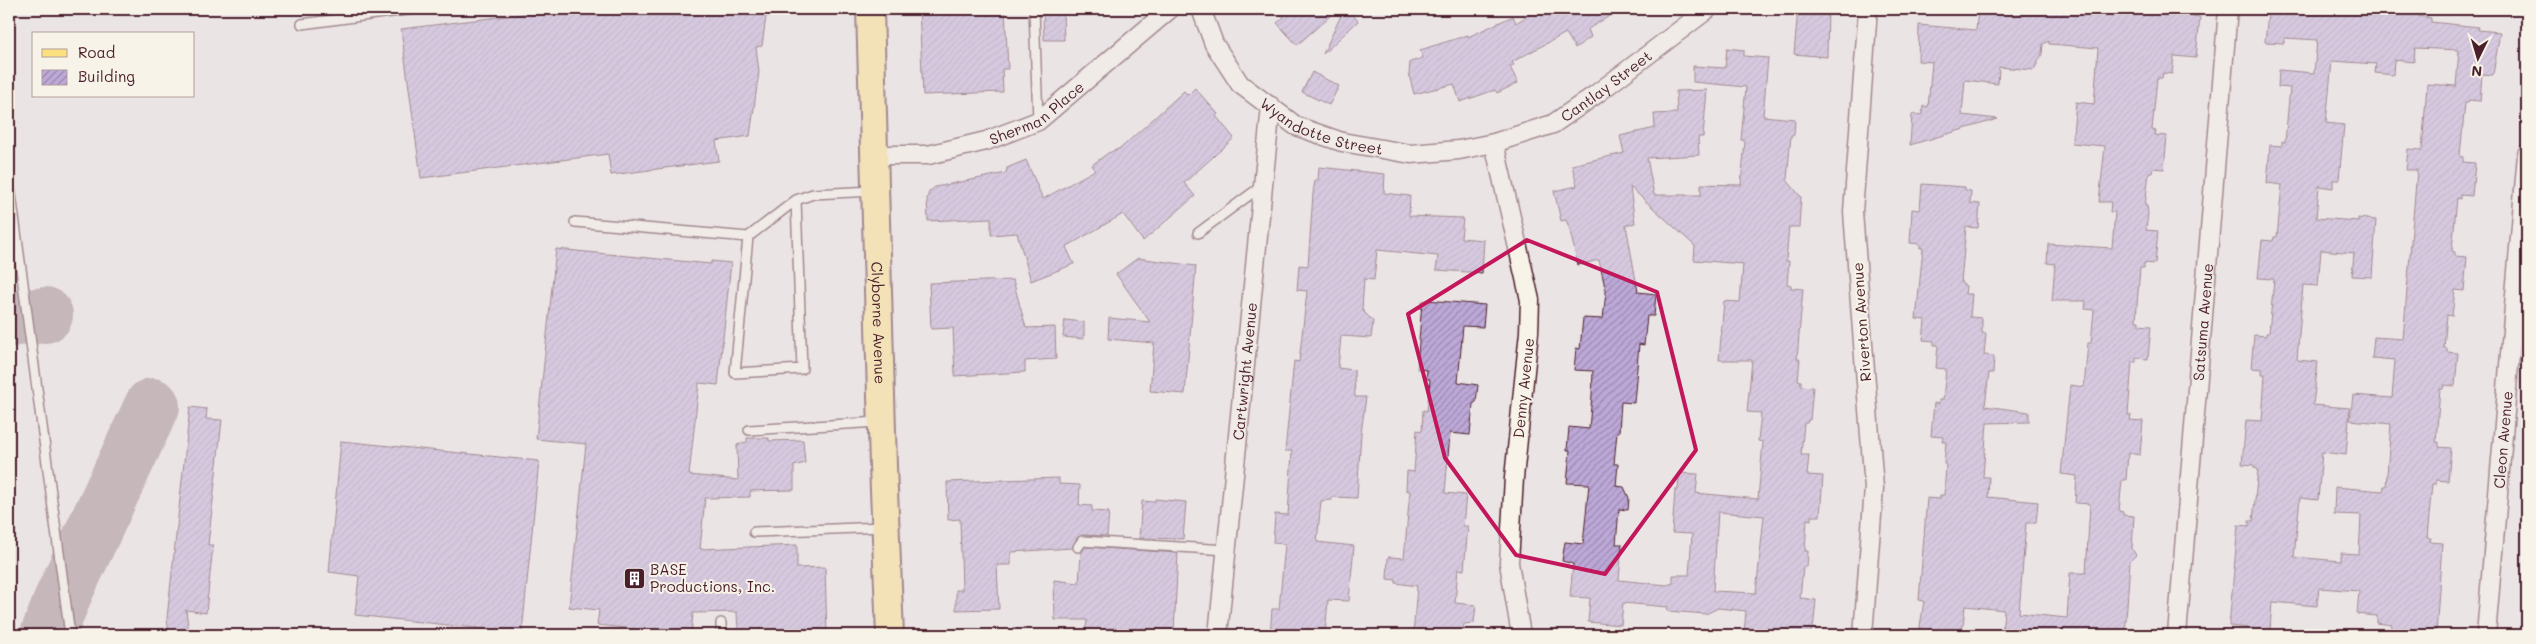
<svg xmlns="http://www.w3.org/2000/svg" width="2536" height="644" viewBox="0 0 2536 644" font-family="Mali,sans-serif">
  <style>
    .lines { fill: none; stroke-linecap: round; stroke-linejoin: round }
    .taxiway { stroke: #9a8288; stroke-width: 56 }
    .building { fill: url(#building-hatch); stroke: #4a1f2b; fill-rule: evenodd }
    .service-casing { stroke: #4a1f2b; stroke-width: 12 }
    .minor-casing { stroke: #4a1f2b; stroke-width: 21 }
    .primary-casing { stroke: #4a1f2b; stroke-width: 30 }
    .service { stroke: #f7f3e8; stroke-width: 9 }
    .minor { stroke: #f7f3e8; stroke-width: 18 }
    .primary { stroke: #fce080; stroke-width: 26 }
    .marked { fill: none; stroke: #c2185b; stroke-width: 4; stroke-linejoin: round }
    .labels { text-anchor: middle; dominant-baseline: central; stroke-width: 4; stroke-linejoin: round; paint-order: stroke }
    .street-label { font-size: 15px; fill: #4a1f2b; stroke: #f7f3e8 }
    .poi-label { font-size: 15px; fill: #4a1f2b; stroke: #f7f3e8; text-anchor: start }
  </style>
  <defs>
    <pattern id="building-hatch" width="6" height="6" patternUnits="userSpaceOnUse" patternTransform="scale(1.25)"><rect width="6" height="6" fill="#bda9d8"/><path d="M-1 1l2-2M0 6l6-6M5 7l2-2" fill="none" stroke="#9c89af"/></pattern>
  </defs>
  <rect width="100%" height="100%" fill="#ebe4e5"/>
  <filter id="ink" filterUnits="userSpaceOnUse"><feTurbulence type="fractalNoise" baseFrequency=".02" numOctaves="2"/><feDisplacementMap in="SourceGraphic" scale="10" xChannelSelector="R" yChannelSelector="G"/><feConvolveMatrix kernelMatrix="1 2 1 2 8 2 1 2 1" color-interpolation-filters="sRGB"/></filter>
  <g filter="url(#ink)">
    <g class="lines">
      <path class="taxiway" d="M9 319 45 315
        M48 635 64 594 152 406"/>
    </g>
    <path class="building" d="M564 9H767L762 46 756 47 759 72 750 136 716 141 719 161 611 175 608 154 421 178 401 29Z
      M919 9H1005L1008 69H1002L1003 92 923 95Z
      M1277 9H1338L1297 45 1277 23 1284 17Z
      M1344 9H1348L1358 21 1323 54Z
      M1538 9H1621L1588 29 1591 37 1575 48 1566 33 1512 62 1514 65 1510 67 1518 83 1497 93 1495 90 1460 102 1454 84 1414 94 1409 75 1410 62 1423 58 1420 50 1468 35V37L1513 16 1516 23Z
      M1798 9H1828L1827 57 1794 54Z
      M1978 9H2193L2192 16 2200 17 2196 58 2174 56 2172 74 2163 73 2162 78H2157L2152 130 2156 131 2155 135 2167 136 2164 169 2153 168 2152 173H2149L2145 206H2147L2148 213 2146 230 2158 231 2155 264 2144 263V268H2140L2137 305 2136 321H2139V325L2151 326 2148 359 2136 358V362H2132L2128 415H2131L2130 420 2143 421 2140 455 2128 453 2126 480H2122L2119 511 2123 512V515L2134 516 2132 549 2136 555 2130 561 2125 635H2002L2004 610 1965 606 1962 635H1921L1919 633 1924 601 1919 600 1927 498 1940 499V495H1944L1946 465 1944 464 1946 442H1942L1943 437 1931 436 1934 403 1939 404V400H1943L1946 369 1936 368 1938 345H1934V341L1923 340 1925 320 1916 319 1923 248H1920V244L1910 243 1912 209 1920 210 1922 184 1965 187V190L1971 191 1970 203 1980 204 1978 228 1966 227 1961 283 1966 286 1965 294H1972L1970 317 1982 318V333H1986L1984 355 1994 356 1993 373H1989L1985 406 2029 412V422L1987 423 1983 477H1989L1988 497 2038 502 2036 523H2026L2019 613 2067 618 2070 573H2086L2090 504 2075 503 2077 476 2061 474 2070 385 2084 387 2088 343H2091L2094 310 2085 309 2086 301H2052L2055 264 2047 263 2048 244 2112 248 2115 212H2110L2111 202H2099L2105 146 2072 143 2076 102 2094 104 2098 48 2049 44V41L2043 44 2042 54 2034 70 1999 67 1998 84 1965 80 1962 115 1998 119 1910 145 1912 114 1922 115 1923 106 1928 107 1932 62 1918 61 1919 25 1976 30Z
      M2271 9 2407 10V13L2417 14 2418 16 2431 18V22L2479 27 2478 30 2500 32 2493 75 2482 74 2480 101 2469 100 2468 103H2465L2460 156 2463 157V162L2475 163 2472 196 2460 195V199L2457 198 2452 251 2455 252V256L2467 257 2464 291 2455 290 2452 316 2447 315 2444 348H2447V352L2458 353 2455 386 2444 385 2443 389 2440 388 2436 442H2439V447L2451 448 2448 481 2436 480V484H2432L2427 538H2431L2430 542 2442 543 2436 635H2391L2392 625 2377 623V616L2357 614 2359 591 2319 588 2317 606 2272 602 2270 630 2229 626 2238 525 2249 526V521H2253L2258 469 2254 468V465L2242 464 2246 420 2262 421 2265 374H2262V369L2251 368 2254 335 2266 336V333H2269L2274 279 2258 278 2262 240 2273 241 2274 237H2277L2282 185 2267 183 2270 145 2282 146V141L2285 142 2290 88 2278 87 2279 70 2314 73 2317 40 2285 38 2284 43 2265 42 2268 13 2270 14ZM2415 48 2459 50 2456 86 2427 84 2422 150 2408 149 2406 170H2417L2403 339 2374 337 2372 358 2395 360 2392 398 2353 395 2350 420 2391 424 2386 486H2384L2383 491 2335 487 2334 514 2361 515 2359 554 2341 553V561L2294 557 2300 498 2318 500 2322 452 2346 455 2350 408 2313 405 2318 362 2297 360 2303 285 2318 286 2321 250 2354 253 2352 276 2372 277 2376 220 2358 218V221L2316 218 2319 186 2333 188V180H2339L2344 125 2326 123 2332 61 2376 64 2375 73 2393 75 2394 60 2414 62Z
      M1063 10 1064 40H1044L1043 11Z
      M1727 48 1744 50V56L1768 58 1763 116 1795 119 1794 135H1791L1787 180 1801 197 1799 227H1789L1786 261H1789L1787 284 1791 285V288L1803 289 1797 359H1800L1798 380 1801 381V386L1813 387 1810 420H1808L1807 423H1804L1801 455H1809L1807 475 1823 476 1820 516H1811V520L1807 519 1805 551H1808L1807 567H1803L1800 598 1816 600 1813 630H1811L1810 635 1744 633 1746 611 1718 608 1706 614 1667 611 1668 607 1623 603 1621 625 1588 622 1590 598 1570 597 1573 564 1562 561 1565 542 1583 544 1589 484 1567 483 1570 450H1567L1569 427 1589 429 1592 395 1593 371 1574 370 1576 348 1580 349 1583 318 1603 319 1606 292 1599 260 1578 265 1569 227 1566 220 1561 221 1554 191 1577 186 1572 165 1624 153 1620 136 1655 128 1654 114 1677 113 1676 91 1707 90 1703 137H1698L1699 155 1647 158 1654 195H1701V184L1741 185 1745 141 1741 140 1746 87 1693 82V66L1725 68ZM1630 187 1695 246 1694 260 1743 264 1740 302 1724 301 1719 360H1752L1747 412 1761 413 1758 441 1763 442 1758 499 1696 493 1698 474 1679 473 1678 490H1675L1672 533 1692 534 1689 575H1673V583L1667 585 1619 580 1622 544H1616L1619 509 1628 510 1629 498 1624 487 1616 486 1618 464H1614L1617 432H1619L1621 402 1634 403 1639 344 1644 345 1647 316H1654L1656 294 1638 292 1626 225 1635 223ZM1718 512 1764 516 1756 593 1713 591Z
      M1312 72 1339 86 1329 105 1302 92Z
      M1195 88 1218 114 1216 116 1234 138 1184 183 1195 196 1143 241 1123 214 1066 247 1074 264 1031 281 1017 233 991 235V218L928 221 927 199 929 192 935 187 1006 173 1007 168 1026 160 1043 199 1095 170 1092 165 1108 153 1121 148 1184 91 1188 95Z
      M1319 167 1385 174 1384 193 1410 196 1409 216 1463 218 1461 238 1484 240 1482 273 1436 270 1438 256 1377 250 1374 280 1364 279 1362 310 1373 321 1371 338 1341 336 1338 368 1354 370 1355 397H1366L1361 433 1357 498 1332 497V500L1321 501 1317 542 1354 546 1349 601 1328 600 1325 635H1270L1272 609H1279L1285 544 1273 543 1275 514 1288 515 1292 451H1285L1294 361 1299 362 1307 291 1297 290 1299 265 1308 266 1313 194 1315 180H1318Z
      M556 249 711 264V261L731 263 718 385 699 383 689 475 738 480 737 445 747 442V438H769V441L803 440 805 463 794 466V490L750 491V497L705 498 700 549 797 545V568L825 567 827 635H738L737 612 693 613 691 635 597 625 599 610 569 607 586 444 536 439Z
      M1138 258 1196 266 1185 394 1150 391 1154 343 1108 339 1109 318 1150 322 1116 274Z
      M1013 280 1026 328 1055 327 1056 359 1025 361V372L955 376 953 328 931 329 929 283Z
      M1427 300 1485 305 1483 327 1463 326 1458 382 1478 385 1476 402 1473 404 1470 435 1450 433 1445 493 1466 495 1463 526H1468L1464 570 1458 569 1455 603 1476 605 1474 623 1464 624 1462 635H1413L1417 586 1396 583V580L1387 579 1388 557 1404 558 1410 491 1406 490 1407 471 1414 472 1417 430 1422 431 1423 410 1427 411 1430 379H1426L1427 370 1417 369 1422 301Z
      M1065 320 1084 322V339L1063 337Z
      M190 407 207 409 206 419 222 420 208 545H213L206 613 186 610 189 635H169L167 618Z
      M341 441 539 461 522 633 355 615 359 576 329 572Z
      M1059 478V484L1080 485 1079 505 1092 506V511L1109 512 1107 536 1082 535 1077 538 1072 548 1011 552V565H997L999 609 956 610V590H962L960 519 948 520 947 482Z
      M1155 499 1186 502 1183 539 1139 538 1142 501 1154 502Z
      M1085 547 1178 553 1174 631 1164 630 1163 633 1108 628 1107 635H1085L1087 620H1055L1054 580 1079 583 1081 553Z"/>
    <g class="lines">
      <defs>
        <path id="service" d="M1034 9 1038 121
          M302 24 414 9
          M9 179 70 635
          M575 222 748 237 735 373 802 369 796 200 813 194 874 191
          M1198 233 1263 185
          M748 237 796 200
          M749 430 879 422
          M754 532 884 527
          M1078 547 1082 541 1227 550
          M721 623V635"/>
        <g id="minor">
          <path id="s1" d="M1201 9 1214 44 1240 84 1296 126 1342 142 1411 154 1459 150 1494 143 1553 124 1595 95 1708 9"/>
          <path d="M1494 143 1530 300 1529 332 1514 478 1509 563 1521 635"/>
          <path id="s2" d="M875 155H928L986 141 1038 121 1170 9"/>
          <path id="s3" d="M1218 635 1271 106"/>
          <path d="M1863 635 1874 488 1853 212 1868 9"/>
          <path id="s4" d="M2177 635 2228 9"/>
          <path id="s5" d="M2486 635 2527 154"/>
        </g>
        <g id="primary">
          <path id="s6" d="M870 9 883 466 890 635"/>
        </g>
      </defs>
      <use href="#service" class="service-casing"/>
      <use href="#minor" class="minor-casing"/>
      <use href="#primary" class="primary-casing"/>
      <use href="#service" class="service"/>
      <use href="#minor" class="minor"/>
      <use href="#primary" class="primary"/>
    </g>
  </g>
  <path d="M0 0H2536V644H0ZM1527 240 1657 292 1696 450 1605 574 1516 555 1445 458 1408 314Z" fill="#ebe4e5" fill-opacity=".55" fill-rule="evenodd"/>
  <path class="marked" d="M1527 240 1657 292 1696 450 1605 574 1516 555 1445 458 1408 314Z"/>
  <defs>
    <symbol id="building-square" viewBox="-11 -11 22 22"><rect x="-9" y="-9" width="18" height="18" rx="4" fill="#4a1f2b" stroke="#f7f3e8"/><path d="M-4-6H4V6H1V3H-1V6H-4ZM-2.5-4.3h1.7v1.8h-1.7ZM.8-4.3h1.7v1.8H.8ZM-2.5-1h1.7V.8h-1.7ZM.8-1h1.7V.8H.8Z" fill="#fff"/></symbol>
  </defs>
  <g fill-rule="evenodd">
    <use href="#building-square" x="622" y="566" width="25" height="25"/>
  </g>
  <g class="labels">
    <g class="street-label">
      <text stroke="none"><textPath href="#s1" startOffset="485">Cantlay Street</textPath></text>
      <text stroke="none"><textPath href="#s2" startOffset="171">Sherman Place</textPath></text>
      <text stroke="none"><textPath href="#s1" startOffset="179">Wyandotte Street</textPath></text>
      <text stroke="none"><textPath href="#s6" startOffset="314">Clyborne Avenue</textPath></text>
      <text transform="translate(1861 322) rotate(-94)">Riverton Avenue</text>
      <text stroke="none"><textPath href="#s4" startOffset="314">Satsuma Avenue</textPath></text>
      <text stroke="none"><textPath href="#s3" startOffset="265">Cartwright Avenue</textPath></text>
      <text transform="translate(1523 388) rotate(-84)">Denny Avenue</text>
      <text stroke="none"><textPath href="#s5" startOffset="196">Cleon Avenue</textPath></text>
    </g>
    <g class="poi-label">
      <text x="650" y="569">BASE<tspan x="650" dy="17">Productions, Inc.</tspan></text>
    </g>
  </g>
  <rect width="2536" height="644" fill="none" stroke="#f7f3e8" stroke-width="30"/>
  <rect x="15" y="15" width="2506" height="614" fill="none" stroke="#4a1f2b" stroke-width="2" filter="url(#ink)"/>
  <rect x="32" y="32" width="162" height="65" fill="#f7f3e8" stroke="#b29e9c"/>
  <rect x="42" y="49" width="25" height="8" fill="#fce080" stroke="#b29e9c"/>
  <text x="78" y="58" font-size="15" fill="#4a1f2b">Road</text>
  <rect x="42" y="70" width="25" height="15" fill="url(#building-hatch)" stroke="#b29e9c"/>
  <text x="78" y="82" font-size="15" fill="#4a1f2b">Building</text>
  <g transform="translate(2478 58) rotate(185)" stroke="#f7f3e8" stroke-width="4" paint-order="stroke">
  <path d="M0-4L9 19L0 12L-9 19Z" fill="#4a1f2b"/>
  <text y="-8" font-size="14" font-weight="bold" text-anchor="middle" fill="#4a1f2b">N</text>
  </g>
</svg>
